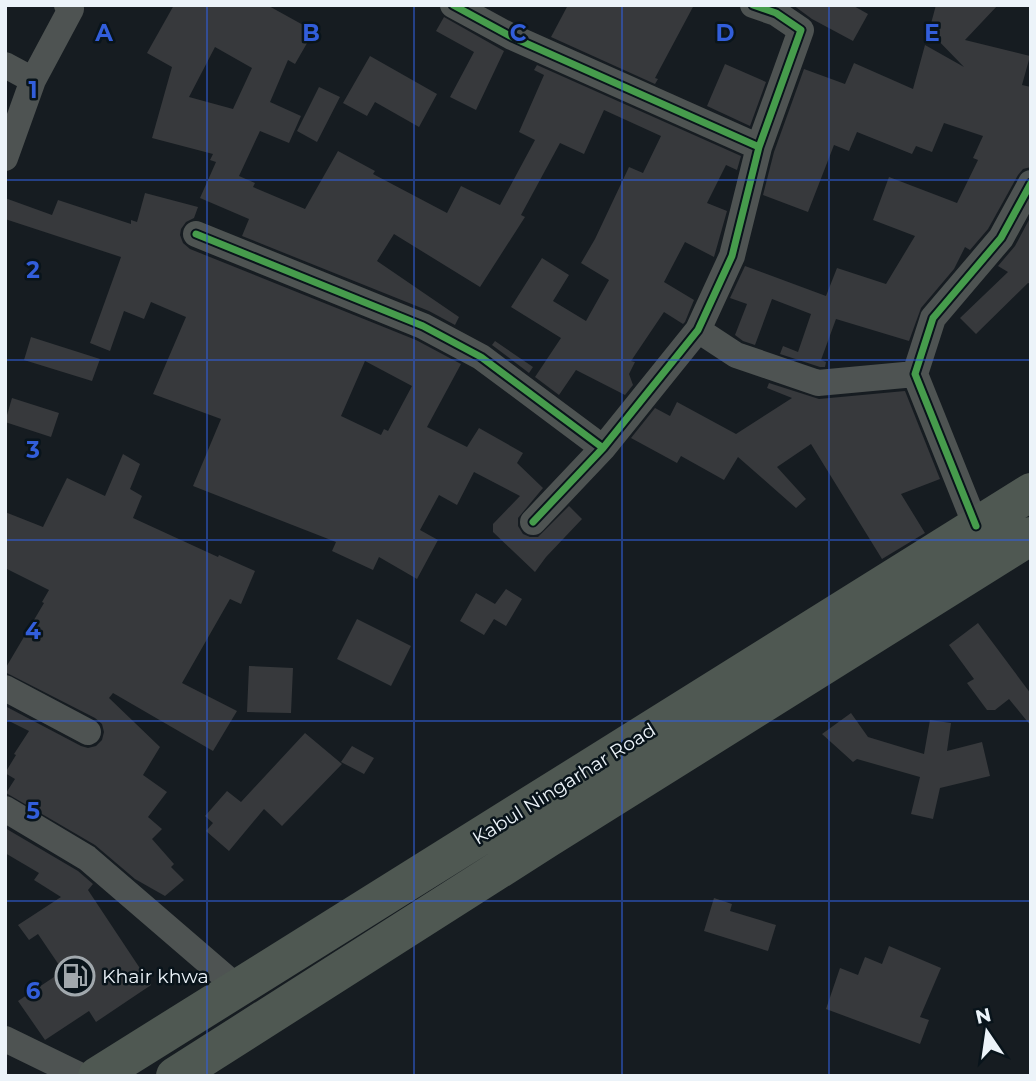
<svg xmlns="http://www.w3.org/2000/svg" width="1036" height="1081" viewBox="0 0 1036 1081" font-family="Montserrat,sans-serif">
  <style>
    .building { fill: #37393c; fill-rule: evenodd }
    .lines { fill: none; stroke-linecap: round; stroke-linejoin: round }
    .street { stroke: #4e5352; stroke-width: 26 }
    .highway { stroke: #4f5852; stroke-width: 38 }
    .cycleway-casing { stroke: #09141b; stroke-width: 11 }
    .cycleway { stroke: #469c4c; stroke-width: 7 }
    .grid { fill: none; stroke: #325edb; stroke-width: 2; stroke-opacity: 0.55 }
    .labels { text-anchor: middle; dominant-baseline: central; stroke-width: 5; stroke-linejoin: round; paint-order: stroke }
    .street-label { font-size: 19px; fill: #ecf3f9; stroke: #09141b }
    .poi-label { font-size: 19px; fill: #ecf3f9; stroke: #09141b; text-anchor: start }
    .grid-label { font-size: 23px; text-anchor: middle; font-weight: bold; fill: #325edb; stroke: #09141b; stroke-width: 5; stroke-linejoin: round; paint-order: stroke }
  </style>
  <rect width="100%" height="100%" fill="#161c21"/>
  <path class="building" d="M174 5H267L314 31 295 64 288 60 270 102 301 116 289 143 260 131 239 176 255 183 253 187 305 209 338 151 375 171 373 174 447 213 461 186 500 205 535 140 519 132 544 75 534 70 537 65 741 156 737 170 726 165 707 203 727 211 714 257 685 242 664 282 694 300 685 322 683 324 664 312 631 361 635 362 629 374 633 385 625 395 576 370 559 395 535 377 561 338 511 307 542 258 569 275 553 301 586 321 609 280 581 263 595 239 629 167 643 173 661 136 604 110 584 154 560 143 521 215 525 217 480 287 394 234 377 261 459 317 455 325 429 311 242 236 249 219 200 198 216 162 210 160 213 154 152 138 172 67 147 53ZM215 47 252 68 233 109 189 97Z
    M568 5H694L655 78 658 79 655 84 551 37Z
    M793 5H852L868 14 853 41 812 19Z
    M936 5H998L965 40 1030 56 1022 85 1031 87V167L1023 169 1018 175 988 229 970 250 965 247 954 269 921 308 909 341 836 319 821 360 826 362 825 367H820L780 354 783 346 798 352 811 314 772 299 755 345 743 341 735 335 747 304 730 298 745 266 826 296 837 268 886 284 915 236 873 220 889 177 957 203 978 160 973 158 983 136 944 123 932 152 916 146 912 154 857 132 849 151 834 145 808 212 763 195 774 152 804 69 845 84 854 63 913 89 925 45 964 67 929 31Z
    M444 17 504 51 476 110 450 97 474 52 436 31Z
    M370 56 437 94 419 127 375 102 367 116 343 103Z
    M725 64 766 82 750 126 707 106Z
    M319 87 340 97 317 142 297 131Z
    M145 193 198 207 194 218 186 222 181 229 180 235 183 243 190 249 416 340 461 364 427 427 467 447 479 428 523 453 517 463 543 488 518 518V526L523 534 530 537H538L569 506 582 519 546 557 535 572 493 532V524L520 496 474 472 457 505 439 495 420 530 438 540 417 579 379 557 373 570 332 551 336 542 193 486 221 419 153 394 186 317 151 302 144 319 124 311 110 351 90 343 121 257 5 219V198L52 215 58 200 131 224V220L137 222ZM365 361 412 386 388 431 384 429 381 435 341 416Z
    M1031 216V284L1028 283 976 334 960 318 1008 272 998 266 1015 246Z
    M31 337 100 359 92 381 24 360Z
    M495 341 533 367 529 373 492 345Z
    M769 383 819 399 905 391 940 479 901 494 925 533 882 559 811 444 777 467 806 499 796 508 738 457 724 480 681 456 677 463 631 438 655 408 670 416 677 402 736 434 792 398 767 388Z
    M12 398 59 413 51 437 5 422Z
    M123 454 140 464 130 489 142 496 133 518 218 557 219 555 255 571 241 604 230 599 182 683 237 711 213 751 113 693 109 698 160 747 143 775 167 792 148 817 162 829 152 839 174 864 171 867 184 880 165 896 135 879 95 845 6 793 15 779 5 773 16 755 14 754 29 731 5 719V706L81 746 88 748 96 746 102 740 104 732 102 724 95 718 5 672V669L44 603 42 602 49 590 5 568V512L43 527 67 478 105 496Z
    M506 589 522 599 506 626 494 619 484 635 460 621 476 593 495 604Z
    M357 619 411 646 391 686 337 659Z
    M978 623 1031 694V726L1009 699 995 710H987L967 683 974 679 949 645Z
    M249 666 293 668 291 713 247 712Z
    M851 713 868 737 924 754 930 720 951 723 947 751 982 742 990 776 940 788 933 819 911 814 920 777 857 759 853 762 822 734Z
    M305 733 342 764 282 826 264 809 229 851 206 831 213 823 205 816 227 791 241 802Z
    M352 746 374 758 364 774 341 762Z
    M5 828 78 871 93 884 88 890 151 985 96 1022 89 1011 45 1040 18 1001 63 971 38 934 29 940 18 925 61 897 34 880 39 873 5 853Z
    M714 898 732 904 730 911 776 925 768 951 704 931Z
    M889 946 941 968 920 1017 929 1020 920 1044 826 1009 840 968 858 975 865 957 882 964Z"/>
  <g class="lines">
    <path class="street" d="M453 5 512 37 759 147
      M5 65 33 80
      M5 158 33 80 71 9 67 5
      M196 234 423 326 481 357 603 448
      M698 330 736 355 818 383 915 374
      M533 522 603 448 698 330 732 256 759 147 801 30 776 13 753 5
      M976 526 915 374 933 318 1001 238 1031 183
      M5 688 88 732
      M5 809 87 858 238 988
      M5 1039 81 1076"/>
    <path class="highway" d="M97 1076 1031 492
      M175 1076 547 839 1031 536"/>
    <defs>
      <path id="cycleway" d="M453 5 512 37 759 147
        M196 234 423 326 481 357 603 448
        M533 522 603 448 698 330 732 256 759 147 801 30 776 13 753 5
        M976 526 915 374 933 318 1001 238 1031 183"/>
    </defs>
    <use href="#cycleway" class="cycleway-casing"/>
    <use href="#cycleway" class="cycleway"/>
  </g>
  <path class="grid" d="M207 5V1076M414 5V1076M622 5V1076M829 5V1076M5 180H1031M5 360H1031M5 540H1031M5 721H1031M5 901H1031"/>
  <defs>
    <symbol id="fuel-ring" viewBox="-11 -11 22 22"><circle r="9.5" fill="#09141b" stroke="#a1a8ad" stroke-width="1.5"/><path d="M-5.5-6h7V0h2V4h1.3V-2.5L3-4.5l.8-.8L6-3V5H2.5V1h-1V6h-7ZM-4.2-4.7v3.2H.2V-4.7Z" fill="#a1a8ad"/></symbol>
  </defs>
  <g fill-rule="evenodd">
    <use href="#fuel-ring" x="53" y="954" width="44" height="44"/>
  </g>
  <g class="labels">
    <g class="street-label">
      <text transform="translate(564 784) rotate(-32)">Kabul Ningarhar Road</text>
    </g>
    <g class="poi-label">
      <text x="102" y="976">Khair khwa</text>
    </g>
  </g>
  <g class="grid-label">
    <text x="104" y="41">A</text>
    <text x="311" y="41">B</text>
    <text x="518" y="41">C</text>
    <text x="725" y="41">D</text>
    <text x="932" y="41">E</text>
    <text x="33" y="98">1</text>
    <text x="33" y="278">2</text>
    <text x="33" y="458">3</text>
    <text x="33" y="639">4</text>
    <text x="33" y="819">5</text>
    <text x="33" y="999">6</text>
  </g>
  <rect width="1036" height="1081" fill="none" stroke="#ecf3f9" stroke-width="14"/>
  <g transform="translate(987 1032) rotate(347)" stroke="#09141b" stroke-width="5" paint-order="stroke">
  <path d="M0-5L12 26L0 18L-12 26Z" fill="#ecf3f9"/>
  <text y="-10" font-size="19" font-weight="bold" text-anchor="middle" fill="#ecf3f9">N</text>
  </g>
</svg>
